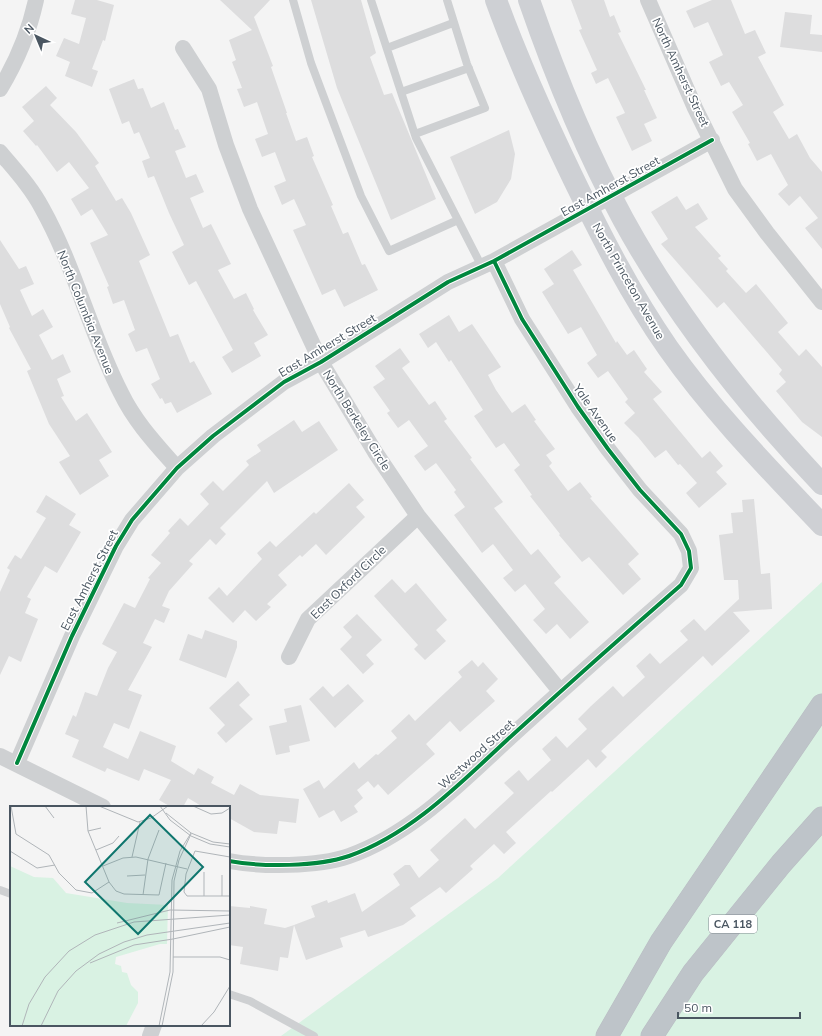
<svg xmlns="http://www.w3.org/2000/svg" width="822" height="1036" viewBox="0 0 822 1036" font-family="Mulish,sans-serif">
  <style>
    .green { fill: #d9f2e3 }
    .building { fill: #ddddde }
    .lines { fill: none; stroke-linecap: round; stroke-linejoin: round }
    .highway-casing { stroke: #b9bec3; stroke-width: 23 }
    .lane { stroke: #ced0d2; stroke-width: 8 }
    .street { stroke: #ced0d2; stroke-width: 16 }
    .secondary { stroke: #ced0d4; stroke-width: 22 }
    .highway { stroke: #bec4c9; stroke-width: 22 }
    .cycleway-casing { stroke: #fff; stroke-width: 6 }
    .cycleway { stroke: #00873e; stroke-width: 4 }
    .labels { text-anchor: middle; dominant-baseline: central; stroke-width: 3.5; stroke-linejoin: round; paint-order: stroke }
    .shield { fill: #fff; stroke: #808990; stroke-width: 1 }
    .shield-label { font-size: 11px; font-weight: bold; fill: #4a5661 }
    .street-label { font-size: 12px; fill: #4a5661; stroke: #fff }
    .inset-road { fill: none; stroke: #b0b5b9; stroke-width: 1 }
    .view { fill: #0f766e; fill-opacity: 0.15; stroke: #0f766e; stroke-width: 2 }
    .inset-edge { fill: none; stroke: #4a5661; stroke-width: 2 }
  </style>
  <rect width="100%" height="100%" fill="#f4f4f4"/>
  <path class="green" d="M822 582V1036H281L498 878Z"/>
  <path class="building" d="M75 0H97L114 5 105 41 103 40 92 69 98 71 92 87 65 76 70 62 56 56 64 38 79 44 86 18 71 14Z
    M220 0H270L254 17 273 66 271 67 287 113H286L296 141 307 137 314 156 312 157 333 205 331 206 343 234 348 232 362 265 365 264 378 290 344 307 335 289 322 295 293 230 306 225 294 199 282 205 274 186 286 181 275 152 262 157 255 139 268 134 257 102 244 107 237 89 242 88 232 62 236 60 229 40 252 30Z
    M311 0H361L376 53 370 57 384 95 392 93 436 199 391 220 337 88Z
    M571 0H604L610 17 614 15 621 32 618 33 646 90H644L657 118 644 124 652 141 632 151 616 117 625 113 608 78 596 84 591 73 597 70 579 30 582 29Z
    M712 0H731L745 34 755 30 766 53 758 57 784 105 773 112 789 139 797 134 810 158 822 172V249L805 228 818 218 800 196 789 206 778 194 788 185 771 154 757 161 748 144 750 143 732 112 743 105 729 82 721 86 709 62 723 55 708 22 694 28 686 11Z
    M785 12 812 15 810 34 822 35V52L780 47Z
    M134 79 138 89 143 88 151 108 164 102 175 130 178 129 186 147 175 151 186 178 196 174 204 192 190 198 203 228 211 224 231 264 218 270 234 299 246 293 254 309 253 310 268 335 254 343 261 356 232 373 222 357 233 350 196 281 189 285 172 252 184 245 169 213 154 176 148 178 142 161 150 158 139 132 134 134 129 121 122 124 109 89Z
    M46 86 57 98 50 105 76 132 99 163 95 166 116 201 122 198 131 213 150 255 139 261 170 337 178 334 190 363 194 361 212 394 177 413 171 402 165 404 162 398 160 399 151 384 160 379 147 348 136 352 128 334 135 330 124 300 113 304 107 287 109 286 90 243 108 235 92 209 81 216 71 199 89 188 69 162 57 172 37 145 36 146 23 131 34 121 22 107Z
    M509 130 515 154 511 179 497 202 475 214 450 157Z
    M677 196 686 210 698 203 708 219 695 227 721 256 718 258 728 269 726 271 746 293 756 284 788 323 778 332 799 356 806 349 822 367V437L802 422 776 391 786 382 779 374 782 370 724 302 717 308 661 244 668 239 651 212Z
    M0 240 19 269 26 266 34 284 20 290 32 316 43 309 53 327 39 335 52 360 63 354 71 372 57 379 64 396 61 397 76 421 87 413 112 452 99 460 109 476 80 495 59 462 70 456 49 424 27 371 31 369 9 328 10 327 0 304Z
    M572 250 582 265 573 270 616 343 617 341 627 355 634 350 647 369 644 372 662 392 653 399 702 458 710 451 723 466 716 472 727 484 699 508 686 493 697 483 680 464 678 465 666 450 655 458 638 437 624 423 635 413 625 402 628 399 608 371 598 378 587 363 597 355 581 327 568 334 542 292 554 284 544 269Z
    M449 315 459 332 472 324 487 346 501 367 488 375 496 390 512 413 525 404 536 420 534 421 555 449 546 455 552 463 549 466 568 491 580 482 592 497 590 498 639 554 628 564 641 579 623 595 589 557 582 562 559 535 560 534 530 496 532 495 514 470 520 465 504 443 496 448 474 416 483 410 451 360 449 362 436 342 428 348 419 334Z
    M400 348 410 362 402 368 429 405 435 401 447 419 444 421 472 458 470 459 503 502 494 508 531 555 538 549 561 577 554 583 589 622 570 639 557 624 546 634 533 620 545 609 525 584 515 592 503 578 513 570 493 544 482 553 454 515 465 507 454 492 456 490 436 463 425 471 414 456 428 446 409 420 398 428 387 413 390 411 373 387 385 379 375 366Z
    M294 420 302 432 319 421 338 450 274 493 267 481 220 528 226 534 216 545 210 539 189 561 193 564 169 591 162 606 170 609 164 623 155 619 143 643 152 647 128 690 142 695 129 729 114 723 103 747 128 759 140 731 176 746 171 761 194 775 198 768 214 777 211 783 234 795 240 784 260 795 299 799 296 823 279 821 277 834 254 832 229 818V807H203L188 798 183 807H171L159 800 171 780 144 769 139 781 107 768 105 772 72 757 79 740 65 734 73 715 76 717 85 692 97 696 108 668 117 652 102 644 124 603 135 608 150 579 148 578 161 563 151 555 170 533 168 531 180 518 188 526 209 504 200 494 213 481 223 491 249 465 246 461 261 451 257 445Z
    M349 483 364 500 356 507 365 517 326 555 316 544 302 557 300 555 278 575 287 585 267 604 271 607 256 621 245 610 233 623 208 598 219 587 227 596 262 559 257 553 270 541 276 547 314 512 316 514Z
    M46 495 76 514 69 525 81 532 57 573 45 566 27 597 31 599 25 613 38 619 21 662 9 656 0 675V592L10 570 7 568 15 555 21 559 46 518 36 512Z
    M754 499 761 574 770 573 772 609 733 612 750 631 712 666 703 656 601 751 607 757 596 768 588 759 552 792 551 791 506 832 516 843 504 854 494 844 470 866 473 869 446 893 440 887 410 908 416 916 403 925 368 937 365 930 340 938 343 947 306 960 294 925 315 917 311 906 327 900 328 903 355 893 362 912 400 885 393 874 405 865H410L419 878 439 860 430 850 444 837 465 818 475 829 514 793 504 783 519 770 528 781 551 760 542 749 556 736 567 748 587 729 578 719 591 706 613 686 623 697 645 677 636 666 650 653 660 664 688 640 680 631 694 619 705 631 739 599 738 580H724L719 535 733 533 731 513 743 512 742 500Z
    M392 579 405 593 416 583 447 620 436 630 446 641 425 660 414 649 418 645 374 596Z
    M357 614 382 640 366 655 374 664 363 674 340 649 352 637 343 627Z
    M205 630 237 641V647L226 678 179 660 188 634 202 639Z
    M472 660 478 667 483 662 498 679 486 691 495 701 460 732 450 721 426 744 435 754 388 795 378 784 374 788 368 781 357 790 363 798 354 806 358 812 341 822 334 810 319 818 303 789 319 780 324 789 354 762 359 769 376 754 378 755 397 738 391 731 409 714 415 721 462 677 458 672Z
    M238 681 250 695 239 705 253 719 226 743 217 733 225 725 209 708Z
    M348 684 364 701 335 728 309 699 323 686 333 697Z
    M301 705 310 741 289 746 290 752 276 755 269 726 287 722 284 709Z
    M229 906 250 908V906L267 909 264 924 285 928 294 925 288 958 280 957 278 971 240 964 243 947 229 945Z"/>
  <g class="lines">
    <defs>
      <path id="highway" d="M607 1036 661 942 822 705
        M652 1036 693 973 781 864 822 818"/>
    </defs>
    <use href="#highway" class="highway-casing"/>
    <path class="lane" d="M293 0 311 63 361 196 389 251 458 220
      M371 0 416 138 482 267
      M387 48 453 23
      M401 92 469 68
      M415 134 485 108 467 64 447 0
      M0 890 11 894
      M229 994 250 1001 314 1036"/>
    <path class="street" d="M648 0 695 108 735 189 767 233 822 302
      M183 48 209 89 226 145 250 209 321 362 375 452 418 516 560 691
      M0 89C17 61 29 32 36 0
      M0 152C15 170 31 187 42 208 75 267 90 333 121 393 135 422 156 444 177 468
      M289 657 308 619 418 516
      M0 756 103 807
      M17 763 72 636 116 546 132 520 177 468 213 436 284 382 321 362 448 282 494 261 712 140
      M229 861C262 867 317 867 349 856 415 833 467 776 518 730 572 681 626 633 681 585L691 568 689 551 681 534 640 490 608 449 578 407 522 319 494 261
      M150 1036 154 1025"/>
    <path class="secondary" d="M496 0C518 61 545 120 573 178 601 236 631 295 668 348 713 412 768 468 822 525
      M529 0C555 75 585 149 623 219 676 316 746 404 822 484"/>
    <use href="#highway" class="highway"/>
    <defs>
      <path id="cycleway" d="M17 763 72 636 116 546 132 520 177 468 213 436 284 382 321 362 448 282 494 261 712 140
        M229 861C262 867 317 867 349 856 415 833 467 776 518 730 572 681 626 633 681 585L691 568 689 551 681 534 640 490 608 449 578 407 522 319 494 261"/>
    </defs>
    <use href="#cycleway" class="cycleway-casing"/>
    <use href="#cycleway" class="cycleway"/>
  </g>
  <g class="labels">
    <rect class="shield" x="709" y="915" width="48" height="18" rx="3"/>
    <g class="shield-label">
      <text x="733" y="924">CA 118</text>
    </g>
    <g class="street-label">
      <text transform="translate(681 72) rotate(65)">North Amherst Street</text>
      <text transform="translate(610 186) rotate(-29)">East Amherst Street</text>
      <text transform="translate(629 281) rotate(60)">North Princeton Avenue</text>
      <text transform="translate(86 312) rotate(68)">North Columbia Avenue</text>
      <text transform="translate(327 345) rotate(-31)">East Amherst Street</text>
      <text transform="translate(596 413) rotate(55)">Yale Avenue</text>
      <text transform="translate(357 420) rotate(58)">North Berkeley Circle</text>
      <text transform="translate(89 580) rotate(-63)">East Amherst Street</text>
      <text transform="translate(348 582) rotate(-44)">East Oxford Circle</text>
      <text transform="translate(476 754) rotate(-42)">Westwood Street</text>
    </g>
  </g>
  <g transform="translate(10 806)">
    <rect width="220" height="220" fill="#f4f4f4"/>
    <path d="M0 60 24 71 43 72 56 87 117 97 158 99 157 138H150L106 151 105 158 111 160 112 166 117 167 121 179 128 186V197L116 220H0Z" fill="#d9f2e3"/>
    <path class="inset-road" d="M1 0 6 28 39 49 49 67 66 84 82 87 99 76M35 0 44 12M76 0 78 25 99 76 106 85 114 88 149 89 156 57M89 0 128 16 141 12 158 0M150 0 160 14 181 30 200 38 220 41M183 0 201 8 212 7 220 2M156 7 181 27 203 36 220 38M78 25 91 22M86 44 103 37 109 30M0 45 27 62 45 59M122 51 130 16M220 51 185 45 176 68 174 86 177 90H220M93 60 113 52 126 51 177 63M212 69V90M117 70 135 69M133 89 138 53 149 24M194 90V66M107 117 160 104 220 105M163 151H210L220 154M80 157 124 139 163 133 220 121M12 220 19 198 35 171 59 145 85 129 124 116 220 109M31 220 48 185 66 165 89 148 114 136 137 129 220 117M149 220 160 166 162 74 170 45 181 27M152 220 163 166 164 75 169 54 181 28M191 220 204 206 220 180"/>
    <path class="view" d="M140 9 193 61 128 128 75 76Z"/>
    <rect width="220" height="220" class="inset-edge"/>
  </g>
  <g transform="translate(36 36) rotate(316)" stroke="#ffffff" stroke-width="3" paint-order="stroke">
  <path d="M0-3L7 15L0 10L-7 15Z" fill="#4a5661"/>
  <text y="-6" font-size="11" font-weight="bold" text-anchor="middle" fill="#4a5661">N</text>
  </g>
  <path d="M678 1012v6h122v-6" fill="none" stroke="#4a5661" stroke-width="2"/>
  <text x="684" y="1012" font-size="12" fill="#4a5661" stroke="#ffffff" stroke-width="3" paint-order="stroke">50 m</text>
</svg>
